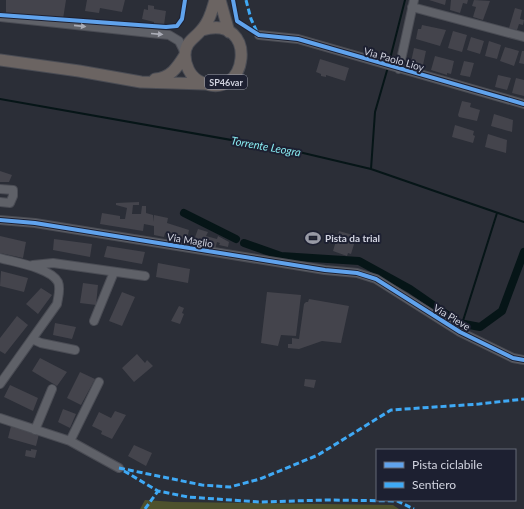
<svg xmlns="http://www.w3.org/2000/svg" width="524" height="509" viewBox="0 0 524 509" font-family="Lato,sans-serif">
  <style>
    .forest { fill: #4e512d }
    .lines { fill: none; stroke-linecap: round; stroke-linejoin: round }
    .stream { stroke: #061517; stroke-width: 2 }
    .canal { stroke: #061517; stroke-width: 8 }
    .building { fill: #44444c }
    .minor-casing { stroke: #4a4c54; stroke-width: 10 }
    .major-casing { stroke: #4a4c54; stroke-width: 13 }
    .minor { stroke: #5f6168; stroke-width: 8 }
    .major { stroke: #6b6462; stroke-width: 11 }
    .quiet { stroke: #3fa9f5; stroke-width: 3; stroke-dasharray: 6 3; stroke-linecap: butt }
    .cycleway-casing { stroke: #1d2031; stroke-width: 6 }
    .cycleway { stroke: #60a3ed; stroke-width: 4 }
    .oneway { fill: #aaacb6 }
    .labels { text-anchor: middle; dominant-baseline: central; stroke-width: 4; stroke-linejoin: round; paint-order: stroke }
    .shield { fill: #1d2031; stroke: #9c9eac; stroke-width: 1 }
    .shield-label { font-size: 9px; font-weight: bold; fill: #d2d4e0 }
    .street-label { font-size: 10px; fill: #d2d4e0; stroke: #1d2031 }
    .poi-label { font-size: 10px; font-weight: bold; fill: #d2d4e0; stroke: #1d2031; text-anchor: start }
    .water-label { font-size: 11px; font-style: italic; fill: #87e9ef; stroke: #1d2031 }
  </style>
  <rect width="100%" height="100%" fill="#2b2e37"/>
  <path class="forest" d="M145 500 174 502 393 505 399 509H140Z"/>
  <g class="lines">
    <path class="stream" d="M389 63 405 0
      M0 99 299 152 371 169 524 222
      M371 169 375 112 388 67
      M462 324 497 213"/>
    <path class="canal" d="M184 213 236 239
      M244 243 281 256 359 261 410 289 459 323 480 327 502 311 524 252"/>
  </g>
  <path class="building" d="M6 0H66L63 19 9 15 6 14Z
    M87 0H125L122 12 100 8 99 13 85 11Z
    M429 0H446L445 5Z
    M451 0H468L467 4 463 3 460 13 450 10Z
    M474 0 490 1 483 20 473 17 476 7 472 6Z
    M148 5 154 6V9L166 11 164 25 154 24V22L142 19 144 9 148 10Z
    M515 8 522 10 520 19 524 20 523 25 519 24 517 30 509 28Z
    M422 25 446 30 440 46 416 39 418 29H421Z
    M453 31 467 35 462 52 448 48Z
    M471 37 484 41 480 54 467 50Z
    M489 41 501 45 497 59 485 56Z
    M505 47 519 51 514 66 500 61Z
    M414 48 426 51 423 65 411 62Z
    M522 51H524V64L519 63Z
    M435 56 454 61 451 74 447 73V75L431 70Z
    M320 59 349 68 345 81 326 75V77L321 76V74L316 72Z
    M464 61 474 63 470 77 460 75Z
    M498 75 511 78 507 90 495 87Z
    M516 78 524 80V96L512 93Z
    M462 101 471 103 470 107 480 110 477 121 459 117 458 115Z
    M494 114 513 120 512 132 491 126Z
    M455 125 474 131 473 135 475 136 473 143 452 137Z
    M488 134 507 140 506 153 485 147Z
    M0 171 12 175 9 182H0Z
    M139 202V205H133L132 214H141L142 206H146V213L153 215V222L154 215 168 218 167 223 189 230 187 240 171 237V234L165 233 164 237 154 235V226L144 224 143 231 100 224 102 213 120 216V219H125L127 208 116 205V203Z
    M198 229 208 232 206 236 217 239 218 236 229 242 228 247 219 245 220 243 217 242 215 250 193 243Z
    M339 231 353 235 351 240 355 241 351 254 348 253 347 256 333 251Z
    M0 236 26 242 23 258 0 253Z
    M54 239 92 244 90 257 53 250Z
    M107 246 145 252 142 264 104 257Z
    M158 263 190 269 188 283 156 277Z
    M1 271 28 278 24 292 0 286Z
    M83 283 98 285 96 305 80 303Z
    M41 288 52 295 38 314 26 304Z
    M122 292 135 297 122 326 109 321Z
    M267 292 301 295 296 336 281 335 278 346 261 343Z
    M309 299 349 306 341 343 322 341 299 349 288 348V344H292V338L299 339 304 304 306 302H308Z
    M179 306 184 308 182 313 184 314 180 324 171 321Z
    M17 316 28 325 5 354 0 351V338Z
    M55 323 76 327 72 339 53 335Z
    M137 354 145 363 147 360 153 366 134 382 122 368Z
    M40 358 67 372 57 386 32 371Z
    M80 372 95 379 81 405 67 398Z
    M305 379 316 380 314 388 304 386Z
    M10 385 38 398 33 411 4 397Z
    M63 409 76 414 70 428 58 422Z
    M115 411 126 415 112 439 101 434 102 431 92 426 99 412 111 418Z
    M11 426 39 434 36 446 8 438Z
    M134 445 152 453 146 466 128 456Z
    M31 449 37 450 35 458 25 456 26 450 31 451Z"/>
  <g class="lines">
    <defs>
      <path id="minor" d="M412 7 524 37
        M0 17 169 35 179 41 185 53
        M259 35 298 39 524 104
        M399 69 414 0
        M0 189 13 190V196L10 203 0 202
        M0 220 35 223 325 270 357 273 376 279 460 332 513 358 524 360
        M0 258C14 262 51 268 58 282 61 289 58 297 57 304L0 384
        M33 265 53 263 145 276
        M94 321 114 272
        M32 339 41 343 75 350
        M0 418 70 441 119 468
        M35 430 52 389
        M70 441 99 382"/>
      <path id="major" d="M220 0 229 32
        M202 30C260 12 249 107 199 81 190 76 185 65 185 55 185 41 196 38 203 28 210 20 212 10 215 0
        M0 60 79 71 141 82 204 84
        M155 79C170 78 177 68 185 55"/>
    </defs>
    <use href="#minor" class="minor-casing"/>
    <use href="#major" class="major-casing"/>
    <use href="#minor" class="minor"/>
    <use href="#major" class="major"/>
    <path class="quiet" d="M246 0 251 19 257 32
      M119 468 202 485 230 487 260 479 318 455 391 410 479 404 524 399
      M124 471 158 491 188 497 260 502 326 500 397 501 414 509
      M145 509 158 491"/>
    <defs>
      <path id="cycleway" d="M233 0 237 21 259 35 298 39 524 104
        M0 15 166 27 177 26 182 19 185 0
        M0 220 35 223 325 270 357 273 376 279 460 332 513 358 524 360"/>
    </defs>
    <use href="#cycleway" class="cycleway-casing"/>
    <use href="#cycleway" class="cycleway"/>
  </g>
  <defs><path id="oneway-solid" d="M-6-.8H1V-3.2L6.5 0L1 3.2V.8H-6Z"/></defs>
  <g class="oneway">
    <use href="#oneway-solid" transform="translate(80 26) rotate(6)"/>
    <use href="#oneway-solid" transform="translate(157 34) rotate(5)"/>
  </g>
  <defs>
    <symbol id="stadium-bare" viewBox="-9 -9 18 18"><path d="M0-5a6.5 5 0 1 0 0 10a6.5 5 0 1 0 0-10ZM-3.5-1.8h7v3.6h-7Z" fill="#989aa5" stroke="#1d2031" stroke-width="2.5" paint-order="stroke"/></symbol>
  </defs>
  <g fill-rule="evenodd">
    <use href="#stadium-bare" x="302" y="227" width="22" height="22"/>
  </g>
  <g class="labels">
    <rect class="shield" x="205" y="75" width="42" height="14" rx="3"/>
    <g class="shield-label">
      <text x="226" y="82">SP46var</text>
    </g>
    <g class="street-label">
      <text transform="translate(394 59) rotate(16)">Via Paolo Lioy</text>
      <text transform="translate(190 240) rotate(9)">Via Maglio</text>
      <text transform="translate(452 317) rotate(31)">Via Pieve</text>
    </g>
    <g class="poi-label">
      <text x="325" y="238">Pista da trial</text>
    </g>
    <g class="water-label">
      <text transform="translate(266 146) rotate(10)">Torrente Leogra</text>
    </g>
  </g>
  <rect x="376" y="449" width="140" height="52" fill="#1d2031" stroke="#656877"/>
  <rect x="384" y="462" width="20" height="6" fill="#60a3ed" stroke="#656877"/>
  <text x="412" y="469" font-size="12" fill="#d2d4e0">Pista ciclabile</text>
  <rect x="384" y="482" width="20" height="6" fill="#3fa9f5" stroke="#656877"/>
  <text x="412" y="489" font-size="12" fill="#d2d4e0">Sentiero</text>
</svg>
